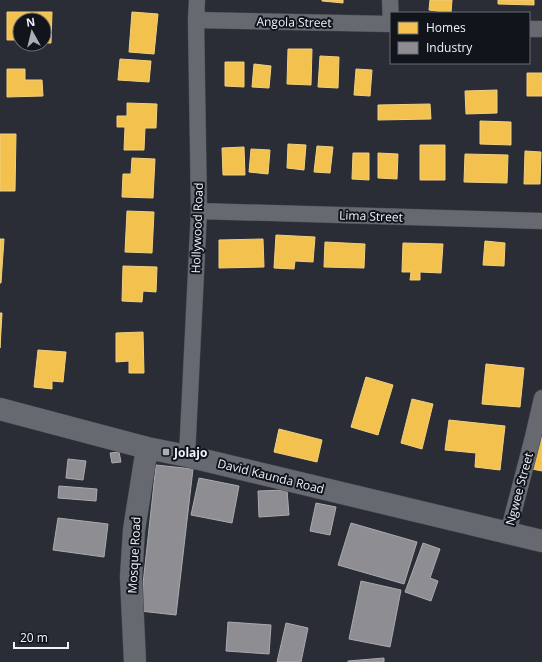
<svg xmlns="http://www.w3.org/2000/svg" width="542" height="662" viewBox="0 0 542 662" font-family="'Open Sans',sans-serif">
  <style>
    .homes { fill: #f2c14e; stroke: #f1d082 }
    .industry { fill: #8d8d92; stroke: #aaabb2 }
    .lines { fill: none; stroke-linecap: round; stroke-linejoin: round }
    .street-casing { stroke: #484a52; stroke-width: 17 }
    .secondary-casing { stroke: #484a52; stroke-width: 23 }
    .street { stroke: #666970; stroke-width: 16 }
    .secondary { stroke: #666970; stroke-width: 22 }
    .poi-dot { fill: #a9adb7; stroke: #11141b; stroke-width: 1.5 }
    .labels { text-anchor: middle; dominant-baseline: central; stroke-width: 4; stroke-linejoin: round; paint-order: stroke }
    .street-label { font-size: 12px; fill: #eef2fd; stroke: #11141b }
    .poi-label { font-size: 12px; font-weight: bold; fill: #eef2fd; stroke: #11141b; text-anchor: start }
  </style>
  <rect width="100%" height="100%" fill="#2a2d35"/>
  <path class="homes" d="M322 0H343V3L322 1Z
    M430 0H452L451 13 429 10Z
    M498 0H534V5L498 4Z
    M7 12H52L51 43H44V20H20V40H7Z
    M132 12 158 14 154 54 129 52Z
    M22 44H38V48L22 47Z
    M288 49H312L311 85 287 84Z
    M320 56 339 57 338 88 318 87Z
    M120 59 151 61 149 82 118 80Z
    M225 62H244V87L225 86Z
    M254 64 271 66 269 88 252 87Z
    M7 69H25V80H42L43 96 7 97Z
    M356 69 372 70 370 96 354 95Z
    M527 73H542V96H527Z
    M497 90V113L466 114 465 91Z
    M127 103 157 104 156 128H145L144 150H124L125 127H117V116H127Z
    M430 104 431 119 378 120V105Z
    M480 121 511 122V145L480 144Z
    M0 134H16L15 191H0Z
    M288 144 306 145 304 170 287 168Z
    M420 145H445V180H420Z
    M317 146 333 147 330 173 314 172Z
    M244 147 245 175H223L222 148Z
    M251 149 270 150 268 174 249 172Z
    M525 151 541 152 540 184H524Z
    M353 153H369V180L352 179Z
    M378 153 398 154 397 179 378 178Z
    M465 154 508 155 507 183 464 182Z
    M132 158 155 159 153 198 122 197 123 174H131Z
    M127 211 154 212 152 253 125 252Z
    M276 235 315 237 313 262 295 261 294 269 274 268Z
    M0 239H4L1 283H0Z
    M263 239 264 267 219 268V240Z
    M485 241 505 243 504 266 483 265Z
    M325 242 365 244 364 268 324 267Z
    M403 243 443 244 441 273 420 272V280H410L411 272H402Z
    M123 266 157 267 156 292 143 291 142 302 122 301Z
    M0 313H2L0 348Z
    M143 332 144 373H129V361L116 362V333Z
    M38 350 66 352 63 382 52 381V389L34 387Z
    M486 364 524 368 520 407 482 404Z
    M366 377 393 385 378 435 351 427Z
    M412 399 433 404 422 449 401 443Z
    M449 420 505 426 500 470 475 467 476 453 445 450Z
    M542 427V471L532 469Z
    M279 429 322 440 317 462 274 452Z"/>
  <path class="industry" d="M119 452 121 462 112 463 110 453Z
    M68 459 86 461 83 480 66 478Z
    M156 465 193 469 176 615 140 611Z
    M199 478 239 486 232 523 191 515Z
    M59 486 97 489 96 501 58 498Z
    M287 490 289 515 259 517 258 491Z
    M316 503 336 507 330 535 310 531Z
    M58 518 108 524 104 557 53 550Z
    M351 523 417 542 404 584 338 565Z
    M423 543 440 549 430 578 438 581 431 601 405 592Z
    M361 581 401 590 390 647 349 639Z
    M228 622 271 625 269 654 226 651Z
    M286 623 308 628 301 662H277Z
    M384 658V662H348V661Z"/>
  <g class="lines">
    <defs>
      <path id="street" d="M390 0 391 24
        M196 20 391 24
        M529 29H542
        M199 211 542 221
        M187 456 199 211 196 20 197 0
        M508 533 532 441 542 398"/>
      <path id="secondary" d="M0 409 147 448 187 456 542 541
        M135 662 131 577 134 530 147 448"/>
    </defs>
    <use href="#street" class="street-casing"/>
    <use href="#secondary" class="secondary-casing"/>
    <use href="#street" class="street"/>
    <use href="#secondary" class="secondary"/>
  </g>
  <rect class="poi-dot" x="162" y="448" width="8" height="8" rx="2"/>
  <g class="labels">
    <g class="street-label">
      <text transform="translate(294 22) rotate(1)">Angola Street</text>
      <text transform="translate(371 216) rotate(2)">Lima Street</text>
      <text transform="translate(197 228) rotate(-88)">Hollywood Road</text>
      <text transform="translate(271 476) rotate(14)">David Kaunda Road</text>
      <text transform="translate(519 489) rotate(-75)">Ngwee Street</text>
      <text transform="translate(134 555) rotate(-87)">Mosque Road</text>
    </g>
    <g class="poi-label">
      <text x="174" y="452">Jolajo</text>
    </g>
  </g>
  <rect x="390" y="12" width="140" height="52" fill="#11141b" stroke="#696d75"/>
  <rect x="398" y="22" width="20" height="12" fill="#f2c14e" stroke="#696d75"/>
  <text x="426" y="32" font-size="12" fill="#eef2fd">Homes</text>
  <rect x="398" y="42" width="20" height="12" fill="#8d8d92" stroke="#696d75"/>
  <text x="426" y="52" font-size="12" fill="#eef2fd">Industry</text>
  <g transform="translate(32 32) rotate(352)"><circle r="19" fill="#11141b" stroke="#696d75"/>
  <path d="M0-3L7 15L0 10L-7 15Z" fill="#a9adb7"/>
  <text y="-6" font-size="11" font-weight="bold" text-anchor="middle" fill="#eef2fd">N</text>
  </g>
  <path d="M14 642v6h54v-6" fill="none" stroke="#eef2fd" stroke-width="2"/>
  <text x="20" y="642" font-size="12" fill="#eef2fd" stroke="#11141b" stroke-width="3" paint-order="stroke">20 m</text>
</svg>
